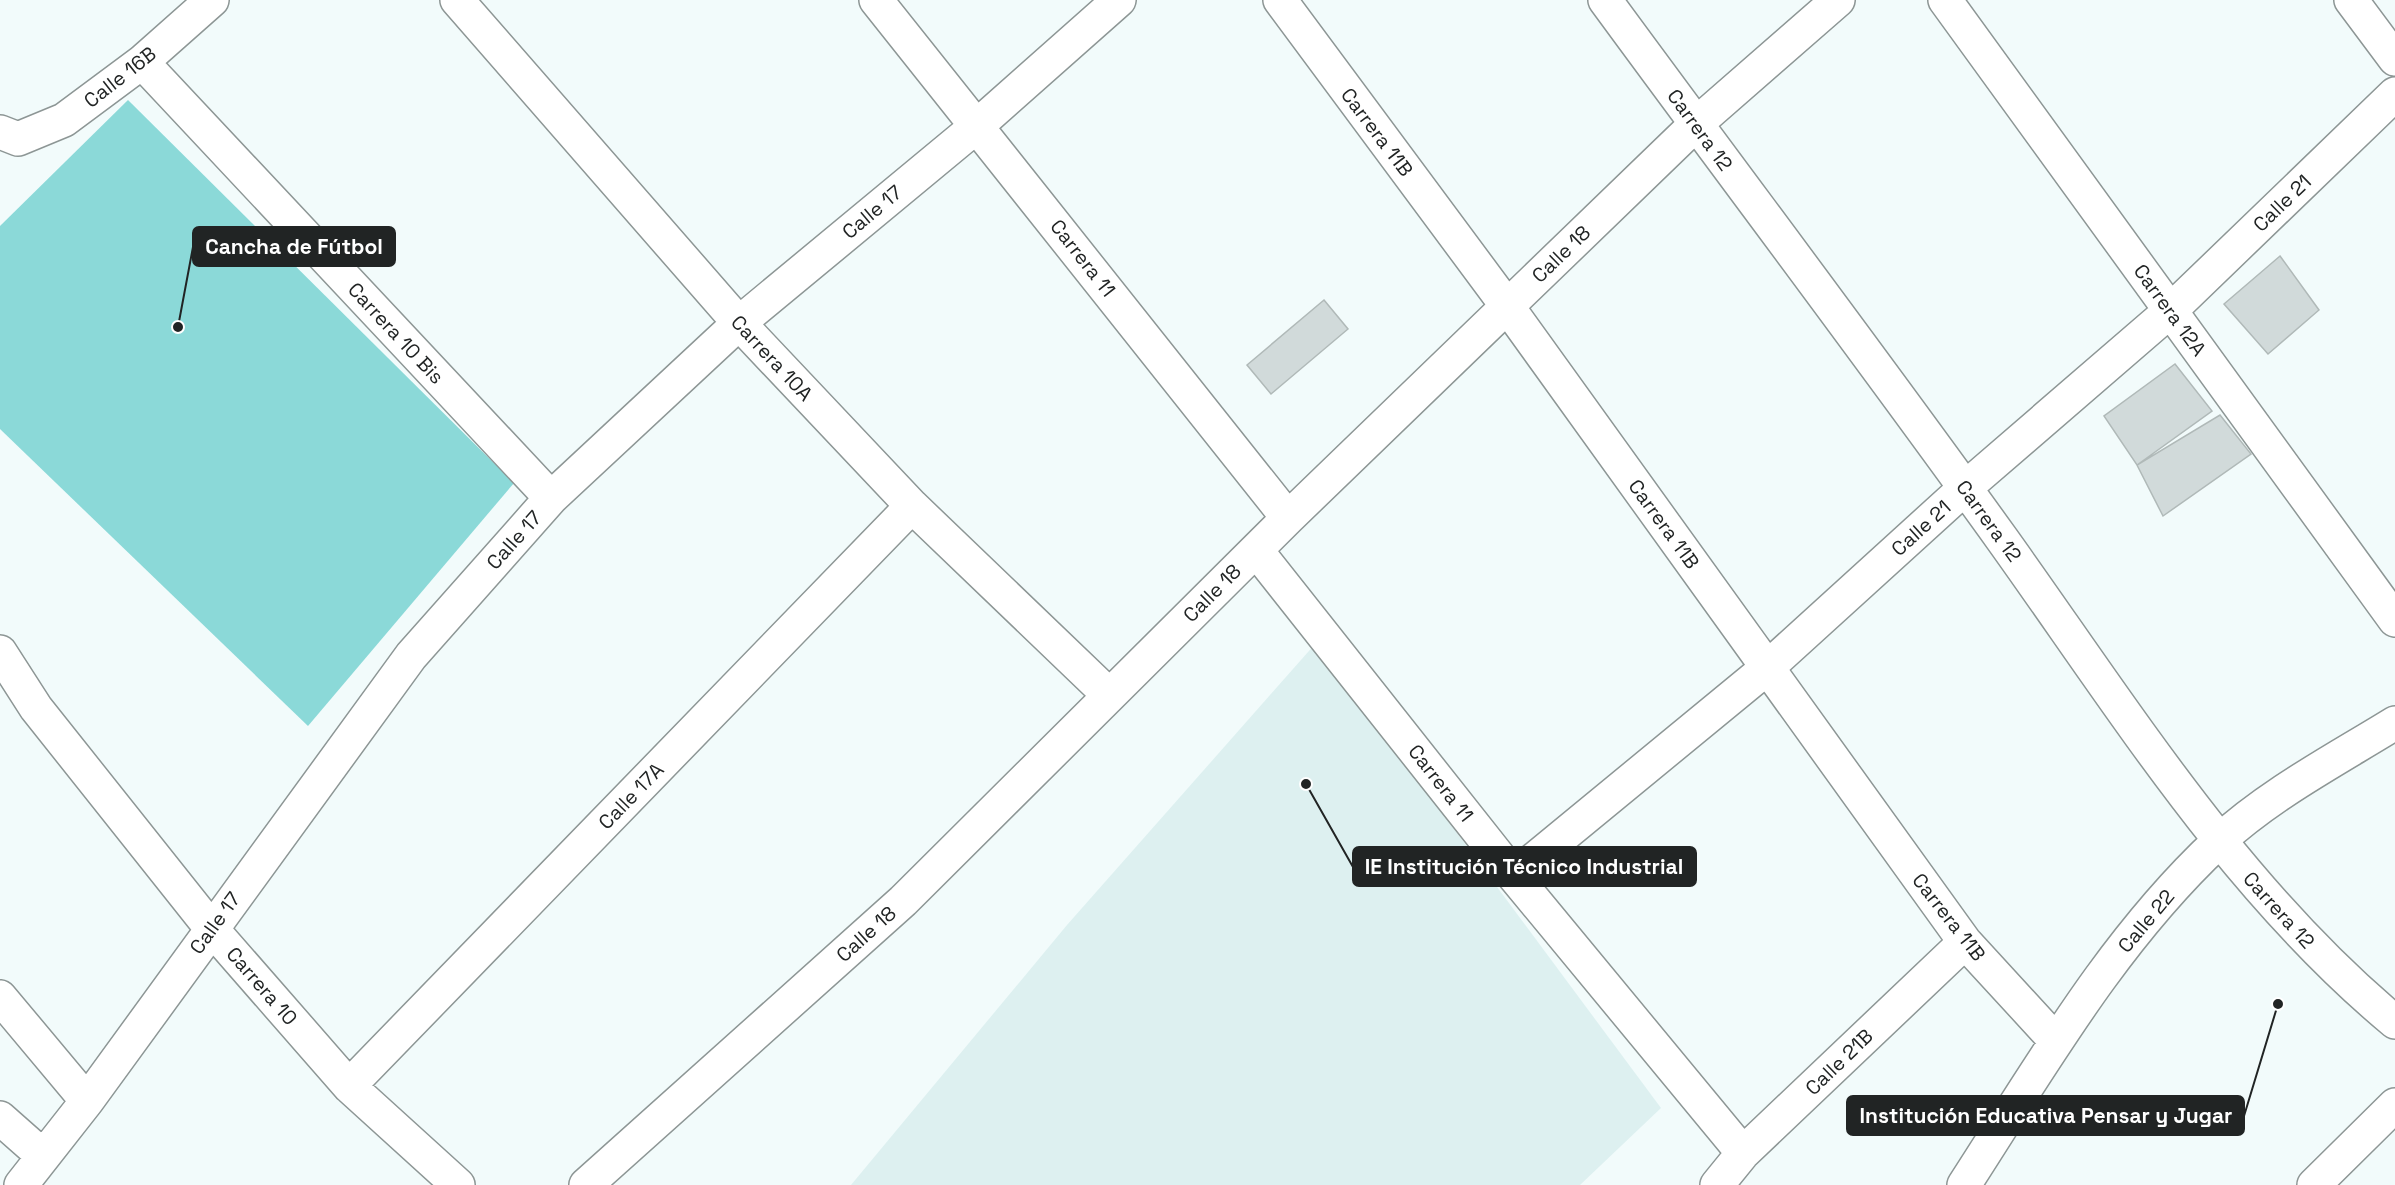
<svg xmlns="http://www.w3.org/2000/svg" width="2395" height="1185" viewBox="0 0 2395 1185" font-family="'Space Grotesk',sans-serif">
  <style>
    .built { fill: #ddf0f0 }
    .grass { fill: #8bd9d8 }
    .building { fill: #d1dada; stroke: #b0b9b8; stroke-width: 1.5 }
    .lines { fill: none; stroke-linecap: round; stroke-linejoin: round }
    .minor-casing { stroke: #8d9695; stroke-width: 36 }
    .minor { stroke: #fff; stroke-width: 33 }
    .labels { text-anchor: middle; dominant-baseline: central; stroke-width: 6; stroke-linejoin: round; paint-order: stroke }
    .street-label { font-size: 20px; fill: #212424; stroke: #fff }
    .leader { fill: none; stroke: #212424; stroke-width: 2 }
    .callout-dot { fill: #212424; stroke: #fff; stroke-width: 2 }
    .callout { fill: #212424; stroke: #212424; stroke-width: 2 }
    .callout-label { font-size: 21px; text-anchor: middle; font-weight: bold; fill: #fff }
  </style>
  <rect width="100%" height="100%" fill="#f2fbfb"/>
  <path class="built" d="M1316 643 1661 1108 1580 1185H851L1067 925Z"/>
  <path class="grass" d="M128 100 514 483 308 726 0 429V226Z"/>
  <path class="building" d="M2280 256 2319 310 2268 354 2224 304Z
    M1324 300 1348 329 1271 394 1247 365Z
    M2175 364 2212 411 2137 465 2104 416Z
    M2220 415 2251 454 2163 516 2137 465Z"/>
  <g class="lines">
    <defs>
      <path id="minor" d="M457 0 739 323 912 506 1109 695
        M876 0 1288 518
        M1280 0 1507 306 1965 942 2056 1041
        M1605 0C1737 180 1872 358 2002 539 2123 708 2234 888 2395 1022
        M1945 0 2395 620
        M2351 0 2395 59
        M142 62 551 498
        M0 132 18 139 64 120 142 62 212 0
        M1256 550 1514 876 1743 1153
        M0 652 36 708 211 928 349 1086 458 1185
        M1514 876 1767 668 1965 488 2170 311 2395 94
        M0 997 87 1101
        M349 1086 912 506
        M0 1118 43 1156
        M21 1185 87 1101 411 656 551 498 739 323 978 125 1119 0
        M586 1185 903 901 1288 518 1696 124 1838 0
        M1717 1185 1743 1153 1965 942
        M1964 1185C2041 1066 2113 940 2218 842 2270 794 2335 760 2395 723
        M2314 1185 2395 1105"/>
    </defs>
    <use href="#minor" class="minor-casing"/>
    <use href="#minor" class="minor"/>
  </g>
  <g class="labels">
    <g class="street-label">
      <text transform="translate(120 77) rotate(-38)">Calle 16B</text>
      <text transform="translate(1700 130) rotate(54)">Carrera 12</text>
      <text transform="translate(1377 132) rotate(53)">Carrera 11B</text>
      <text transform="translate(2282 203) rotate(-44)">Calle 21</text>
      <text transform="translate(872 212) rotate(-40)">Calle 17</text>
      <text transform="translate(1561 254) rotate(-44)">Calle 18</text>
      <text transform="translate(1083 258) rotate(52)">Carrera 11</text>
      <text transform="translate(2170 310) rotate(54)">Carrera 12A</text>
      <text transform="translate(396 333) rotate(47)">Carrera 10 Bis</text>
      <text transform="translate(772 358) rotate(47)">Carrera 10A</text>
      <text transform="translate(1989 521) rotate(54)">Carrera 12</text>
      <text transform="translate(1664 524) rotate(54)">Carrera 11B</text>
      <text transform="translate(1921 528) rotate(-42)">Calle 21</text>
      <text transform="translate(514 540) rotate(-48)">Calle 17</text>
      <text transform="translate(1212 593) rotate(-45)">Calle 18</text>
      <text transform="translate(1441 783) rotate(52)">Carrera 11</text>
      <text transform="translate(631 796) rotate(-46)">Calle 17A</text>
      <text transform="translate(2279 910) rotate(48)">Carrera 12</text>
      <text transform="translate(1949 917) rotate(52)">Carrera 11B</text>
      <text transform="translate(2146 921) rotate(-50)">Calle 22</text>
      <text transform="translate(215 923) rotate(-54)">Calle 17</text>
      <text transform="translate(866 934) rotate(-42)">Calle 18</text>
      <text transform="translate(262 986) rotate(49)">Carrera 10</text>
      <text transform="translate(1839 1062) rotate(-44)">Calle 21B</text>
    </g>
  </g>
  <path class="leader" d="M178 327L193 247M1306 784L1353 867M2278 1004L2244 1116"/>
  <g class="callout-dot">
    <circle cx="178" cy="327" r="6"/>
    <circle cx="1306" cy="784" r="6"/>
    <circle cx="2278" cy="1004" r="6"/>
  </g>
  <g class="callout">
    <rect x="193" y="227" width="202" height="39" rx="6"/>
    <rect x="1353" y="847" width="343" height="39" rx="6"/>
    <rect x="1847" y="1096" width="397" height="39" rx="6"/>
  </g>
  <g class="callout-label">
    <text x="294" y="254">Cancha de Fútbol</text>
    <text x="1524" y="874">IE Institución Técnico Industrial</text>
    <text x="2046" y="1123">Institución Educativa Pensar y Jugar</text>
  </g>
</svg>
